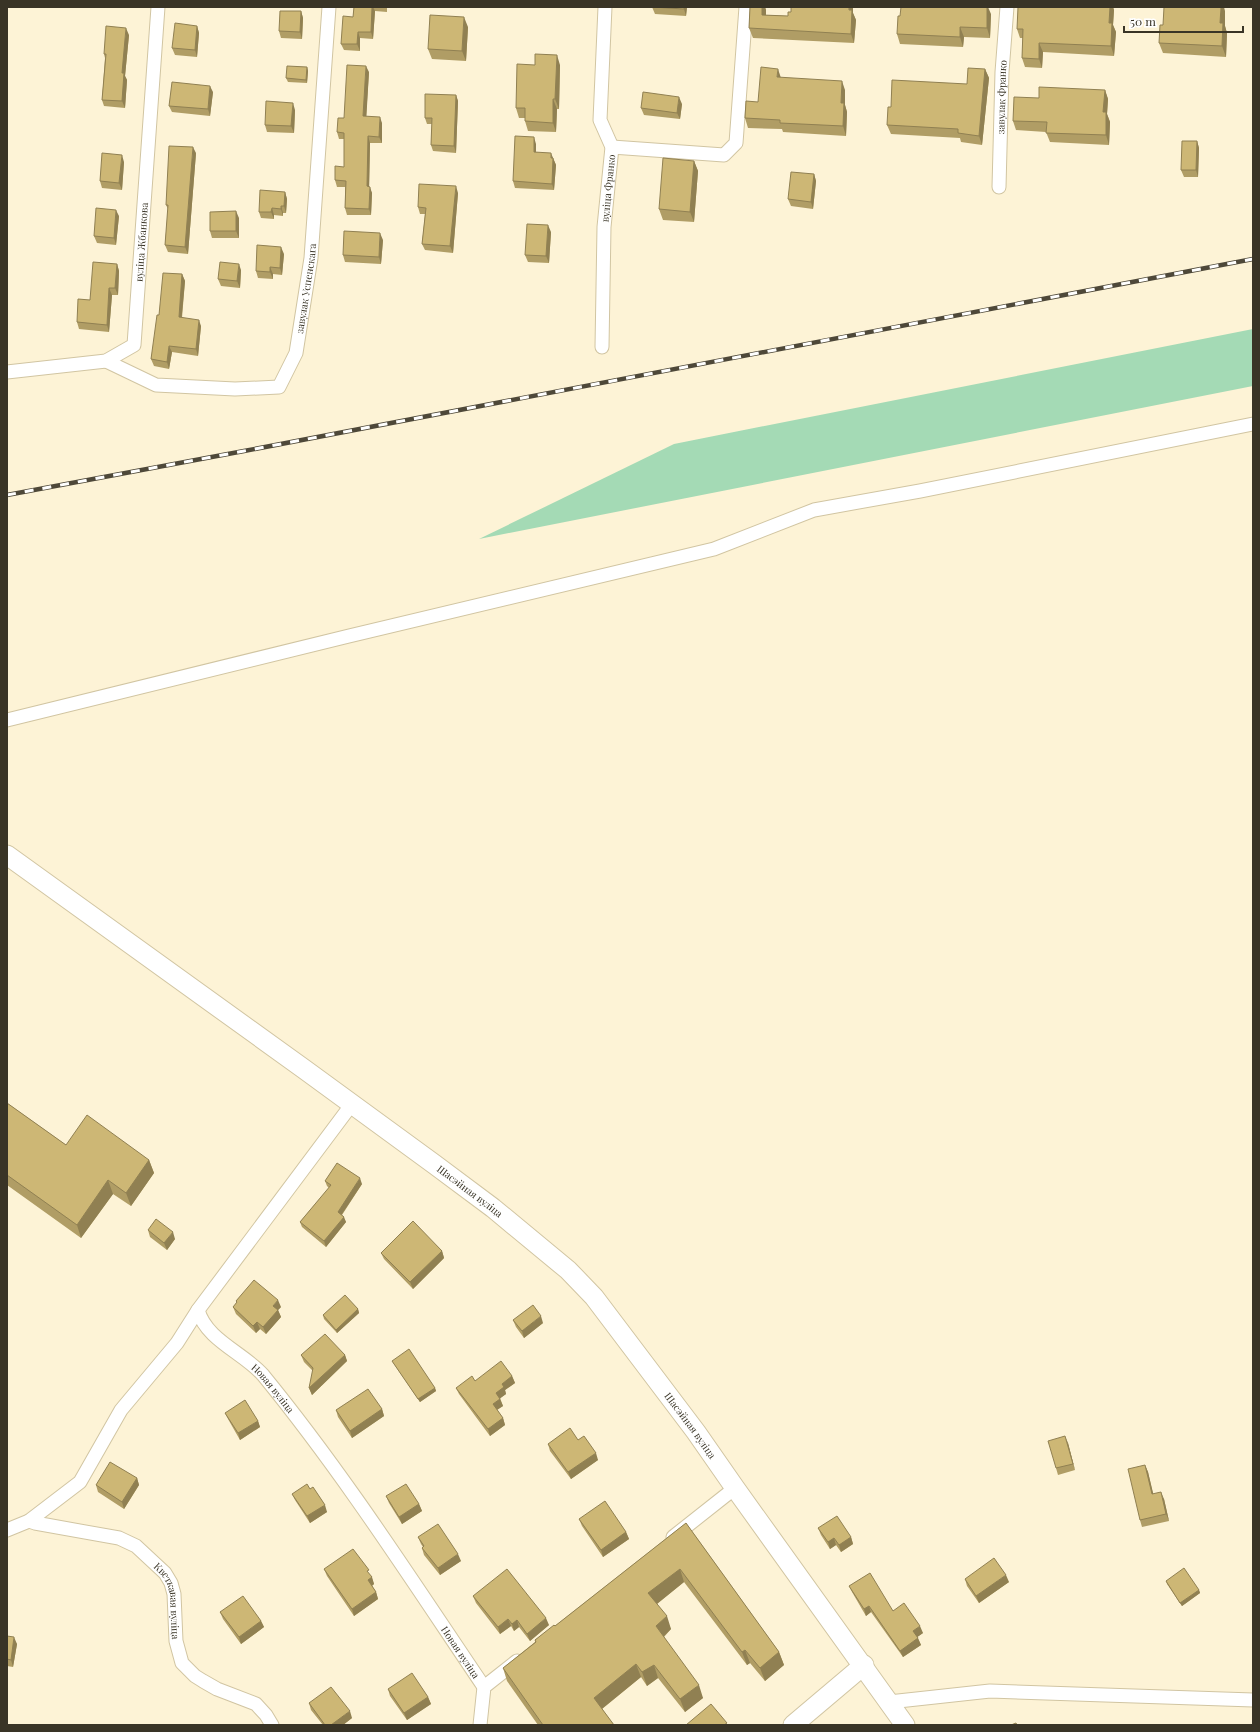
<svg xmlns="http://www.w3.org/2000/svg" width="1260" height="1732" viewBox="0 0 1260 1732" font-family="'Playfair Display',serif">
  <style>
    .green { fill: #a4dab5 }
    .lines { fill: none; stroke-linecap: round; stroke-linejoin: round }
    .street-casing { stroke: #d1c5a2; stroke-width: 15 }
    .secondary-casing { stroke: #d1c5a2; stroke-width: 21 }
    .street { stroke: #fff; stroke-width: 13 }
    .secondary { stroke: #fff; stroke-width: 19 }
    .rail-casing { stroke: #4e4839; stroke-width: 4.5 }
    .rail { stroke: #fff; stroke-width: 3; stroke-dasharray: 9; stroke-linecap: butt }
    .wall { fill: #b09d65 }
    .shaded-wall { fill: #908052 }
    .building { fill: #cdb775; stroke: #908052 }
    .labels { text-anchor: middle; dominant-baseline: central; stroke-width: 3.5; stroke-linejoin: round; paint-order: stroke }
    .street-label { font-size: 10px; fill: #393426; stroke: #fff }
  </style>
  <rect width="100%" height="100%" fill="#fdf3d6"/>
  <path class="green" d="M1253 329V386L479 539 674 444Z"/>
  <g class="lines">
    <defs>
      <g id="street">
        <path d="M612 147 724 155 736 143 746 7"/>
        <path id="s1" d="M999 187 1002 72 1007 7"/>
        <path id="s2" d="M602 347 604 227 612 147 600 120 605 7"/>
        <path id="s3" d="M106 361 156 385 235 389 279 387 296 353 311 258 329 7"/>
        <path id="s4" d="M7 372 106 361 134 345 158 7"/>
        <path d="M7 720 349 636 714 549 814 510 920 491 1253 424"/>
        <path id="s5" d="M352 1104 198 1310C206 1340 244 1353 263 1375 344 1474 413 1582 484 1687"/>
        <path id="s6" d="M29 1521 35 1523 119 1538 136 1546 165 1573 171 1583 174 1594 176 1641 182 1663 195 1676 203 1681 217 1689 256 1704 266 1715 272 1725"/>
        <path d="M7 1530 29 1521 80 1482 121 1410 177 1343 198 1310"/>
        <path d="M673 1537 735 1488"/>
        <path d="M889 1702 990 1691 1253 1700"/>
        <path d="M480 1725 484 1687 517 1661"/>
      </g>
      <g id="secondary">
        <path id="s7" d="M7 855 304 1069 434 1164 493 1208 568 1270 594 1297 696 1432 735 1488 905 1725"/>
        <path d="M793 1725 864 1665"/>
      </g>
    </defs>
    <use href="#street" class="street-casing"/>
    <use href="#secondary" class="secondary-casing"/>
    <use href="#street" class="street"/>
    <use href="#secondary" class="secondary"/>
    <defs>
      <path id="rail" d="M7 495 244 451 1253 259"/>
    </defs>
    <use href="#rail" class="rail-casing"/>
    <use href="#rail" class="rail"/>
  </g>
  <path class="wall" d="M354 7H387V12L375 11 373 39 360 38V51L344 50 341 44 353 17Z
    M652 7H687L686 16 655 14Z
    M750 7H765L766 10V15L788 16 853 13 856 20 854 43 753 38 749 28Z
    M1053 7H1113L1114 10 1113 25 1116 32 1114 56 1043 52 1042 68 1025 67 1022 58 1023 38H1020L1017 29Z
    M301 11 303 18 302 39 281 38 279 31Z
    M1225 11V26L1227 33 1226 57 1163 53 1159 43Z
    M991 14 990 38 964 37 963 47 900 44 897 34Z
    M197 26 199 33 197 57 175 55 172 48Z
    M468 27 466 61 432 59 428 49Z
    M129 35 125 76 127 80 125 108 104 106 102 100 105 58 104 54Z
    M535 65H560L559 109H557L556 132 528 131 525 121V118H519L516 108Z
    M307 67 308 71 307 83 288 82 286 78Z
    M985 69 989 78 982 145 961 142 960 138 891 134 887 125 891 107 967 84Z
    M369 72 366 117 382 123V143H370L369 187 372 193 371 215H347L345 208V187H337L335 180 344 167V139H339L337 132 344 118Z
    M781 78 845 90V105L847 112 846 136 783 132 782 129 748 128 745 118 758 102Z
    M1105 90 1108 99 1107 114 1110 122 1109 145 1050 142 1046 132 1016 130 1013 121 1039 98Z
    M213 92 210 116 172 112 169 106Z
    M456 95 458 101 456 153 433 151 431 145 432 124H427L425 118Z
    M682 104 680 119 644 115 641 108Z
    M295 110 294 133 267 132 265 125Z
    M1197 141 1199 148 1198 177H1184L1181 170Z
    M536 144V152L553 158 556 165 554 190 515 188 513 181Z
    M196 153 188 254 168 252 165 245 168 209 166 205Z
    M694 161 698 171 694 222 663 220 659 209Z
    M124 162 122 190 102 188 100 181Z
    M814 174 816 181 813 209 791 206 788 199Z
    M285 192 287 199 286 213H283V216L274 215V219L261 218 259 212Z
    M458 193 453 253 425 250 422 244 425 214H420L418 207Z
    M119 216 116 245 97 243 94 236Z
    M239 218V238H212L210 231Z
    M551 232 549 263 528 262 525 255Z
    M383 240 381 264 345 262 343 255Z
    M284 254 282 275 273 274V279L258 278 256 271Z
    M117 264 119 271 118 295H112L109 332 79 329 77 322 90 300Z
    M241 270 240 288 221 286 218 279Z
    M182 274 185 281 182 318 201 326 198 356 172 352 169 369 154 366 151 359 159 315Z
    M7 1103 66 1145 149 1160 154 1173 131 1206 113 1194 81 1238 7 1185Z
    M325 1181 362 1184 342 1215 346 1222 326 1247 302 1227 300 1222 329 1188 327 1186Z
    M148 1230 175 1239 167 1250 150 1237Z
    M442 1251 444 1258 413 1289 384 1259 381 1253Z
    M236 1301 281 1307 278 1310 281 1317 266 1334 260 1329 256 1333 236 1314 233 1307 237 1303Z
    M358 1309 359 1313 337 1333 324 1319 323 1315Z
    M513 1320 543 1323 524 1338 516 1327Z
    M301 1355H345L347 1361 312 1395 309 1388 313 1371 304 1362Z
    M392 1361 435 1388 436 1391 420 1402 394 1364Z
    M512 1376 515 1383 505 1390 506 1394 500 1398 503 1406 497 1410 503 1418 505 1425 490 1436 459 1394 456 1388 475 1381Z
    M382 1409 384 1416 352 1438 338 1417 336 1410Z
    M225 1413 258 1421 260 1427 240 1440 228 1419Z
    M578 1440 598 1460 571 1479 550 1451 548 1444Z
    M1068 1443 1075 1470 1058 1475 1056 1468Z
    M1145 1465 1148 1472 1153 1494 1164 1499 1169 1521 1142 1527 1140 1520Z
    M137 1478 139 1485 124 1509 98 1492 96 1485Z
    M310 1489 327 1512 310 1523 295 1500 292 1494Z
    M386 1496 419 1504 422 1511 402 1524 389 1503Z
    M579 1519 626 1532 629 1539 603 1557 582 1526Z
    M686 1523 779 1652 784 1665 765 1681 750 1663 747 1665 684 1582 657 1604 671 1629 664 1637 703 1698 685 1712 658 1678 647 1686 641 1677 602 1709 614 1725H538L507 1681 503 1668 535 1642V1640L555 1626Z
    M818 1528 851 1537 853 1544 841 1552 836 1545 830 1549 821 1535Z
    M418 1537 461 1561 440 1575 424 1555 422 1548 423 1547 421 1544Z
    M324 1569 371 1576 374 1584 372 1586 376 1592 378 1599 354 1616 327 1576Z
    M965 1579 1009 1582 979 1603 967 1586Z
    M1166 1581 1199 1590 1200 1593 1182 1606 1167 1584Z
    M849 1586 893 1611 923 1633 917 1637 921 1645 903 1657 871 1612 866 1616 852 1592Z
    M473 1596 549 1625 530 1641 519 1627 514 1631 511 1626 500 1634 476 1603Z
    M220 1612 261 1621 264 1627 241 1644 223 1619Z
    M7 1636 17 1644 13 1667 7 1666Z
    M388 1689 428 1697 431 1704 407 1720 390 1696Z
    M309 1703 352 1718 343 1725H323L311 1710Z"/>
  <path class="shaded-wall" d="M372 7H373L375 11 373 39 371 32Z
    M684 7H687L686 16 684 9Z
    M762 7H765L766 10V25L762 15Z
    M849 7H853V13L856 20 854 43 851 34Z
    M987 7H988L991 14 990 38 987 28Z
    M1110 7H1113L1114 10 1113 25 1116 32 1114 56 1111 46 1109 23Z
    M1221 7H1224L1225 11V26L1227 33 1226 57 1222 46 1220 23Z
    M301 11 303 18 302 39 300 32Z
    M464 17 468 27 466 61 462 51Z
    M197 26 199 33 197 57 195 50Z
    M960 27 964 37 963 47 960 37Z
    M126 28 129 35 125 76 127 80 125 108 122 101V73Z
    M358 32 360 38V51L357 44Z
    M1039 43 1043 52 1042 68 1039 59Z
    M557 55 560 65 559 109 555 99Z
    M366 66 369 72 366 123 363 116Z
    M307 67 308 71 307 83 306 80Z
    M778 69 781 78 777 77Z
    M985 69 989 78 982 145 979 136Z
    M842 81 845 90V105L847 112 846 136 843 126 841 103Z
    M210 86 213 92 210 116 208 109Z
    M1105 90 1108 99 1107 114 1110 122 1109 145 1106 135 1103 112Z
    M456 95 458 101 456 153 454 146Z
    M679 97 682 104 680 119 677 113Z
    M553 99 557 109 556 132 553 123Z
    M293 103 295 110 294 133 291 126Z
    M380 117 382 123V143L379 137Z
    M368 136 370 143 369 193 367 186Z
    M534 137 536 144V158L534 152Z
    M1197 141 1199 148 1198 177 1196 170Z
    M193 147 196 153 188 254 185 247Z
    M551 153 556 165 554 190 552 184Z
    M122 155 124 162 122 190 119 183Z
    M694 161 698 171 694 222 690 212Z
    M814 174 816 181 813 209 811 202Z
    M456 186 458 193 453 253 450 246Z
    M370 187 372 193 371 215 369 209Z
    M285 192 287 199 286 213 284 206Z
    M281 206 283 213V216L281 209Z
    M272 208 274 215V219L271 212Z
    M116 210 119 216 116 245 114 238Z
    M236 211 239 218V238L236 231Z
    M548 225 551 232 549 263 546 256Z
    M380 233 383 240 381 264 379 257Z
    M281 247 284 254 282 275 280 268Z
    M117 264 119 271 118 295 115 288Z
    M239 264 241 270 240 288 237 281Z
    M270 267 273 274V279L270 272Z
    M182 274 185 281 181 324 179 317Z
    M109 288 112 295 109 332 107 325Z
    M199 320 201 326 198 356 196 349Z
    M169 346 172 352 169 369 167 362Z
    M149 1160 154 1173 131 1206 126 1193Z
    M360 1178 362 1184 340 1217 338 1212Z
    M108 1180 113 1194 81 1238 77 1225Z
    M344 1217 346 1222 326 1247 324 1241Z
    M173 1232 175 1239 167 1250 164 1243Z
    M442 1251 444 1258 413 1289 410 1282Z
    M278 1300 281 1307 276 1312 273 1306Z
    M358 1309 359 1313 337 1333 336 1330Z
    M278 1310 281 1317 266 1334 263 1327Z
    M541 1316 543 1323 524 1338 522 1331Z
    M257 1322 260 1329 256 1333 253 1326Z
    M345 1355 347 1361 312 1395 309 1388Z
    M512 1376 515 1383 505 1390 506 1394 498 1400 496 1393 502 1384Z
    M435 1388 436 1391 420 1402 418 1399Z
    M500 1399 503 1406 495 1411 493 1404Z
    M382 1409 384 1416 352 1438 350 1431Z
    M503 1418 505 1425 490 1436 488 1429Z
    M258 1421 260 1427 240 1440 238 1433Z
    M1065 1436 1068 1443 1075 1470 1073 1464Z
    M596 1453 598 1460 571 1479 568 1472Z
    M1145 1465 1148 1472 1155 1501 1152 1494Z
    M137 1478 139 1485 124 1509 122 1502Z
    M1161 1492 1164 1499 1169 1521 1166 1514Z
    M419 1504 422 1511 402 1524 399 1517Z
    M325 1505 327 1512 310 1523 307 1516Z
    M626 1532 629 1539 603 1557 601 1550Z
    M851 1537 853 1544 841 1552 839 1545Z
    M834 1538 836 1545 830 1549 828 1542Z
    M458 1554 461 1561 440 1575 438 1568Z
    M680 1569 684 1582 653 1607 648 1593Z
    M1006 1575 1009 1582 979 1603 976 1596Z
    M372 1577 374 1584 370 1587 368 1580Z
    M1199 1590 1200 1593 1182 1606 1180 1603Z
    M376 1592 378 1599 354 1616 352 1609Z
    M869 1606 871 1612 866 1616 864 1609Z
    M667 1616 671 1629 661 1639 656 1626Z
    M546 1618 549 1625 530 1641 527 1634Z
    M508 1619 511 1626 500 1634 498 1627Z
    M517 1620 519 1627 514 1631 512 1624Z
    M261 1621 264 1627 241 1644 239 1637Z
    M920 1626 923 1633 916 1638 913 1631Z
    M14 1637 17 1644 13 1667 11 1660Z
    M918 1638 921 1645 903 1657 900 1651Z
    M745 1650 750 1663 747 1665 742 1652Z
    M779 1652 784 1665 765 1681 760 1668Z
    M636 1664 641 1677 598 1712 594 1698Z
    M654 1665 658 1678 647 1686 642 1672Z
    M699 1685 703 1698 685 1712 680 1699Z
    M428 1697 431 1704 407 1720 404 1713Z
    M350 1711 352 1718 343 1725H331Z"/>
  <path class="building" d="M354 7H372L371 32H358L357 44H341L343 16 353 17Z
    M652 7H684V9Z
    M750 7H762V15L788 16V12H791V7H849V10H852L851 34 749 28Z
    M901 7H987V28L960 27V37L897 34 898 16H900Z
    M1018 7H1110L1109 23H1112L1111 46 1039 43V59L1022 58 1023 29H1017Z
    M1164 7H1221L1220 23H1223L1222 46 1159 43 1160 25H1163Z
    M280 11H301L300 32 279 31Z
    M430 15 464 17 462 51 428 49Z
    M175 23 197 26 195 50 172 48Z
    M106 26 126 28 122 73H124L122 101 102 100 106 54H104Z
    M535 54 557 55 555 99H553V123L525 121V108H516L517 64 535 65Z
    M347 65 366 66 363 116 380 117 379 137 368 136 367 186 370 187 369 209 345 208 346 181 335 180V166L344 167V133L337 132 338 118H344Z
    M287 66 307 67 306 80 286 78Z
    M761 67 778 69 777 77 842 81 841 103H844L843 126 780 123V120L745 118 746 101 758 102Z
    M968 68 985 69 979 136 958 133V129L887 125 888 107H891L892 80 967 84Z
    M172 82 210 86 208 109 169 106Z
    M1039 87 1105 90 1103 112H1106V135L1046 133 1047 122 1013 121 1014 97 1039 98Z
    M643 92 679 97 677 113 641 108Z
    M425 94 456 95 454 146 431 145 432 118H425Z
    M266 101 293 103 291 126 265 125Z
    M515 136 534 137V152L551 153V158H553L552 184 513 181Z
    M1182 141H1197L1196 170H1181Z
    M169 146 193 147 185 247 165 245 168 205H166Z
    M102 153 122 155 119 183 100 181Z
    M663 158 694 161 690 212 659 209Z
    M791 172 814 174 811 202 788 199Z
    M419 184 456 186 450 246 422 244 426 208 418 207Z
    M260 190 285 192 284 206H281V209L272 208 271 212H259Z
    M96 208 116 210 114 238 94 236Z
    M236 211V231H210V212Z
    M527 224 548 225 546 256 525 255Z
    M344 231 380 233 379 257 343 255Z
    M257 245 281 247 280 268 270 267V272L256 271Z
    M93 262 117 264 115 288H109L107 325 77 322 78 299 90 300Z
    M220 262 239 264 237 281 218 279Z
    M163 273 182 274 179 317 199 320 196 349 169 346 167 362 151 359 157 315H159Z
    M7 1103 66 1145 87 1115 149 1160 126 1193 108 1180 77 1225 7 1175Z
    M337 1163 360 1178 338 1212 344 1217 324 1241 300 1222 331 1185 325 1181Z
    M156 1219 173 1232 164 1243 148 1230Z
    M413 1221 442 1251 410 1282 381 1253Z
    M254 1280 278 1300 273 1306 278 1310 263 1327 257 1322 253 1326 233 1307 237 1302 236 1301Z
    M345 1295 358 1309 336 1330 323 1315Z
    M533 1305 541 1316 522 1331 513 1320Z
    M325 1334 345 1355 309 1388 313 1368 301 1355Z
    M409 1349 435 1388 418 1399 392 1361Z
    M501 1361 512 1376 502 1384 504 1387 496 1393 500 1399 493 1404 503 1418 488 1429 456 1388 472 1376 475 1381Z
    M368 1389 382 1409 350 1431 336 1410Z
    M245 1400 258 1421 238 1433 225 1413Z
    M570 1428 578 1440 584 1436 596 1453 568 1472 548 1444Z
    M1065 1436 1073 1464 1056 1468 1048 1441Z
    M110 1462 137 1478 122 1502 96 1485Z
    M1145 1465 1152 1494 1161 1492 1166 1514 1140 1520 1128 1469Z
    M307 1484 310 1489 313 1487 325 1505 307 1516 292 1494Z
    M406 1484 419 1504 399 1517 386 1496Z
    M605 1501 626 1532 601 1550 579 1519Z
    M837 1516 851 1537 839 1545 834 1538 828 1542 818 1528Z
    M686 1523 779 1652 760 1668 745 1650 742 1652 680 1569 648 1593 667 1616 656 1626 699 1685 680 1699 654 1665 642 1672 636 1664 594 1698 614 1725H543L503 1668 536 1642 535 1640 554 1625 555 1626Z
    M438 1524 458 1554 438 1568 422 1548 424 1546 418 1537Z
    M353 1549 369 1570 367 1571 372 1577 368 1580 376 1592 352 1609 324 1569Z
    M994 1558 1006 1575 976 1596 965 1579Z
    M1184 1568 1199 1590 1180 1603 1166 1581Z
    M507 1569 546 1618 527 1634 517 1620 512 1624 508 1619 498 1627 473 1596Z
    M870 1573 893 1611 904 1603 920 1626 913 1631 918 1638 900 1651 869 1606 864 1609 849 1586Z
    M243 1596 261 1621 239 1637 220 1612Z
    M7 1636 14 1637 11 1660 7 1659Z
    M412 1673 428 1697 404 1713 388 1689Z
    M331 1687 350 1711 331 1725H325L309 1703Z
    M711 1704 727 1723 724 1725H686Z
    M1016 1723 1017 1725H1011Z"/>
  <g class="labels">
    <g class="street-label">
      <text stroke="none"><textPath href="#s1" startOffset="90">завулак Франко</textPath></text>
      <text stroke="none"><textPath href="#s2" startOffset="159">вуліца Франко</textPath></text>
      <text stroke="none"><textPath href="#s4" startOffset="235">вуліца Жбанкова</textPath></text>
      <text stroke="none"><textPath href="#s3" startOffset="282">завулак Успенскага</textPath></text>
      <text stroke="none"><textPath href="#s7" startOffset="572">Шасэйная вуліца</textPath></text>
      <text stroke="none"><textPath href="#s5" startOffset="367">Новая вуліца</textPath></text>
      <text stroke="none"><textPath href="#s7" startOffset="896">Шасэйная вуліца</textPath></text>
      <text stroke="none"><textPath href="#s6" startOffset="178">Кветкавая вуліца</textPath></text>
      <text stroke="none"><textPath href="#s5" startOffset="691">Новая вуліца</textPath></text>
    </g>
  </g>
  <rect width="1260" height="1732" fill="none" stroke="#393426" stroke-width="16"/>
  <path d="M1124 26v6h119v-6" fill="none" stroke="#393426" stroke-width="2"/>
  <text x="1130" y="26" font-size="12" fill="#393426" stroke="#ffffff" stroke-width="3" paint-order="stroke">50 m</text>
</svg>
